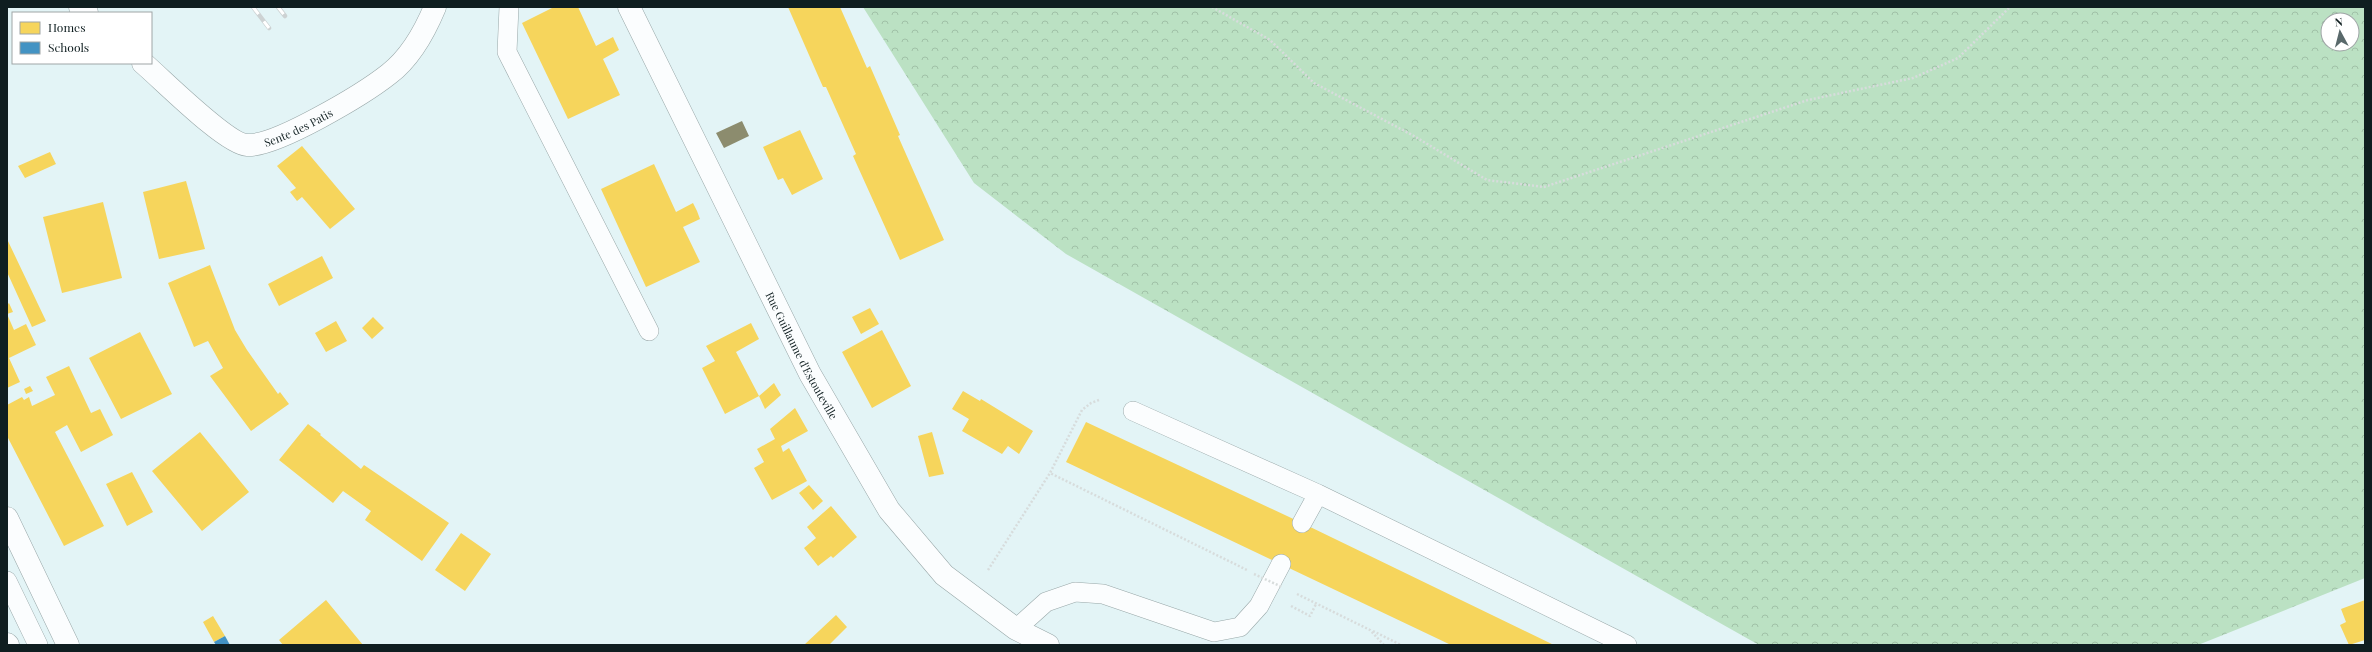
<svg xmlns="http://www.w3.org/2000/svg" width="2372" height="652" viewBox="0 0 2372 652" font-family="'Playfair Display',serif">
  <style>
    .forest { fill: url(#forest-crowns); fill-rule: evenodd }
    .homes { fill: #f6d55c }
    .schools { fill: #4393c3 }
    .industry { fill: #8c8c6e }
    .lines { fill: none; stroke-linecap: round; stroke-linejoin: round }
    .service-casing { stroke: #98a7a8; stroke-width: 20 }
    .minor-casing { stroke: #98a7a8; stroke-width: 23 }
    .secondary-casing { stroke: #98a7a8; stroke-width: 23 }
    .path { stroke: #d7dcdc; stroke-width: 2.5; stroke-dasharray: 2 2; stroke-linecap: butt }
    .service { stroke: #fbfdfe; stroke-width: 19 }
    .minor { stroke: #fbfdfe; stroke-width: 22 }
    .secondary { stroke: #fbfdfe; stroke-width: 22 }
    .rail-casing { stroke: #cdd2d3; stroke-width: 4.5 }
    .rail { stroke: #fff; stroke-width: 3; stroke-dasharray: 9; stroke-linecap: butt }
    .path-bridge { stroke: #d7dcdc; stroke-width: 2.5; stroke-dasharray: 2 2; stroke-linecap: butt }
    .labels { text-anchor: middle; dominant-baseline: central; stroke-width: 4; stroke-linejoin: round; paint-order: stroke }
    .street-label { font-size: 11px; fill: #0f1e20; stroke: #fff }
  </style>
  <defs>
    <pattern id="forest-crowns" width="20" height="18" patternUnits="userSpaceOnUse"><rect width="20" height="18" fill="#bbe1c3"/><path d="M2 6a3 3 0 1 1 6 0M12 15a3 3 0 1 1 6 0" fill="none" stroke="#a0c1a7"/></pattern>
  </defs>
  <rect width="100%" height="100%" fill="#e3f4f6"/>
  <path class="forest" d="M863 7H2365V578L2198 645H1759L1066 254 974 183ZM2328 20H2352V44H2328Z"/>
  <path class="homes" d="M554 7H578L596 46 613 37 619 50 603 59 620 95 568 119 522 23Z
    M788 7H840L867 68 870 66 900 135 898 136 944 240 900 260 853 156 856 154 826 87H823Z
    M800 130 823 179 792 195 783 178 778 180 763 147Z
    M302 146 355 209 330 229 302 197 297 201 290 192 296 188 277 166Z
    M50 152 56 164 25 178 18 166Z
    M654 164 676 212 693 203 697 211 700 219 683 227 700 262 646 287 601 189Z
    M186 181 205 249 159 259 143 192Z
    M103 202 122 278 62 293 43 217Z
    M7 239 46 321 32 327 7 272Z
    M322 256 333 278 279 306 268 284Z
    M210 265 235 330 247 350 278 394 280 392 289 404 251 431 210 376 223 368 208 341 194 347 168 283Z
    M9 303 13 312 7 314 14 330 26 324 36 345 9 358 20 382 7 388V305Z
    M870 308 879 324 861 334 852 317Z
    M373 317 384 328 372 339 362 328Z
    M336 321 347 341 326 352 315 333Z
    M751 323 759 339 736 352 759 396 774 383 781 395 765 409 759 396 725 414 702 368 715 361 706 346Z
    M882 330 911 386 872 408 842 352Z
    M140 332 172 394 121 419 89 358Z
    M69 366 91 413 100 409 113 435 81 452 67 425 55 432 104 526 64 546 7 436V405L22 397 24 400 29 397 32 406 55 395 46 377Z
    M30 386 33 391 26 394 24 389Z
    M963 391 980 401 981 399 1033 431 1019 454 1008 446 1002 454 962 431 969 419 952 409Z
    M795 408 808 431 781 446 783 452 789 448 807 481 772 500 754 468 764 462 757 449 775 439 770 429Z
    M1086 422 1302 523 1554 645H1451L1066 462Z
    M308 424 321 434 320 435 361 469 364 465 449 523 422 561 365 520 371 511 343 491 333 503 279 460Z
    M200 432 249 492 202 531 152 471Z
    M932 432 944 474 929 477 918 436Z
    M132 472 153 512 127 526 106 484Z
    M809 485 823 501 813 510 799 493Z
    M831 506 857 537 833 558 831 556 818 566 804 548 816 538 807 527Z
    M461 533 491 554 465 591 435 570Z
    M326 600 363 645H283L279 640Z
    M2365 600V640L2349 645 2340 625 2346 622 2341 609Z
    M836 615 847 627 829 645H804Z
    M213 616 225 636 214 642 203 622Z"/>
  <path class="schools" d="M225 636 230 645H216L214 642Z"/>
  <path class="industry" d="M742 121 749 136 724 148 716 133Z"/>
  <g class="lines">
    <defs>
      <path id="service" d="M509 7 507 52 649 331
        M1133 411 1318 494 1627 645
        M1302 523 1318 494
        M7 581 38 645
        M1016 629 1046 602 1075 592 1103 594 1214 632 1240 627 1259 606 1281 564"/>
      <g id="minor">
        <path d="M80 7 87 13"/>
        <path id="s1" d="M629 7 810 374 889 510 944 575 1016 629 1048 645"/>
        <path id="s2" d="M143 63C162 79 226 144 247 145 276 147 365 93 389 74 410 58 425 31 435 7"/>
      </g>
      <path id="secondary" d="M7 518 68 645
        M7 644 8 645"/>
    </defs>
    <use href="#service" class="service-casing"/>
    <use href="#minor" class="minor-casing"/>
    <use href="#secondary" class="secondary-casing"/>
    <path class="path" d="M1212 7 1270 40 1314 83 1414 136 1487 180 1544 187 1808 100 1913 78 1958 58 2010 7
      M1099 400 1091 403 1082 410 1050 473 1247 570
      M988 570 1050 473
      M1297 594 1370 630 1384 645
      M1291 606 1310 616 1316 604
      M1373 631 1401 645"/>
    <use href="#service" class="service"/>
    <use href="#minor" class="minor"/>
    <use href="#secondary" class="secondary"/>
    <defs>
      <path id="rail" d="M253 7 269 28
        M278 7 285 16"/>
    </defs>
    <use href="#rail" class="rail-casing"/>
    <use href="#rail" class="rail"/>
    <path class="path-bridge" d="M1254 574 1282 587"/>
  </g>
  <g class="labels">
    <g class="street-label">
      <text stroke="none"><textPath href="#s2" startOffset="188">Sente des Patis</textPath></text>
      <text stroke="none"><textPath href="#s1" startOffset="389">Rue Guillaume d'Estouteville</textPath></text>
    </g>
  </g>
  <rect width="2372" height="652" fill="none" stroke="#0f1e20" stroke-width="16"/>
  <rect x="12" y="12" width="140" height="52" fill="#ffffff" stroke="#9fa5a6"/>
  <rect x="20" y="22" width="20" height="12" fill="#f6d55c" stroke="#9fa5a6"/>
  <text x="48" y="32" font-size="12" fill="#0f1e20">Homes</text>
  <rect x="20" y="42" width="20" height="12" fill="#4393c3" stroke="#9fa5a6"/>
  <text x="48" y="52" font-size="12" fill="#0f1e20">Schools</text>
  <g transform="translate(2340 32) rotate(353)"><circle r="19" fill="#ffffff" stroke="#9fa5a6"/>
  <path d="M0-3L7 15L0 10L-7 15Z" fill="#59696b"/>
  <text y="-6" font-size="11" font-weight="bold" text-anchor="middle" fill="#0f1e20">N</text>
  </g>
</svg>
